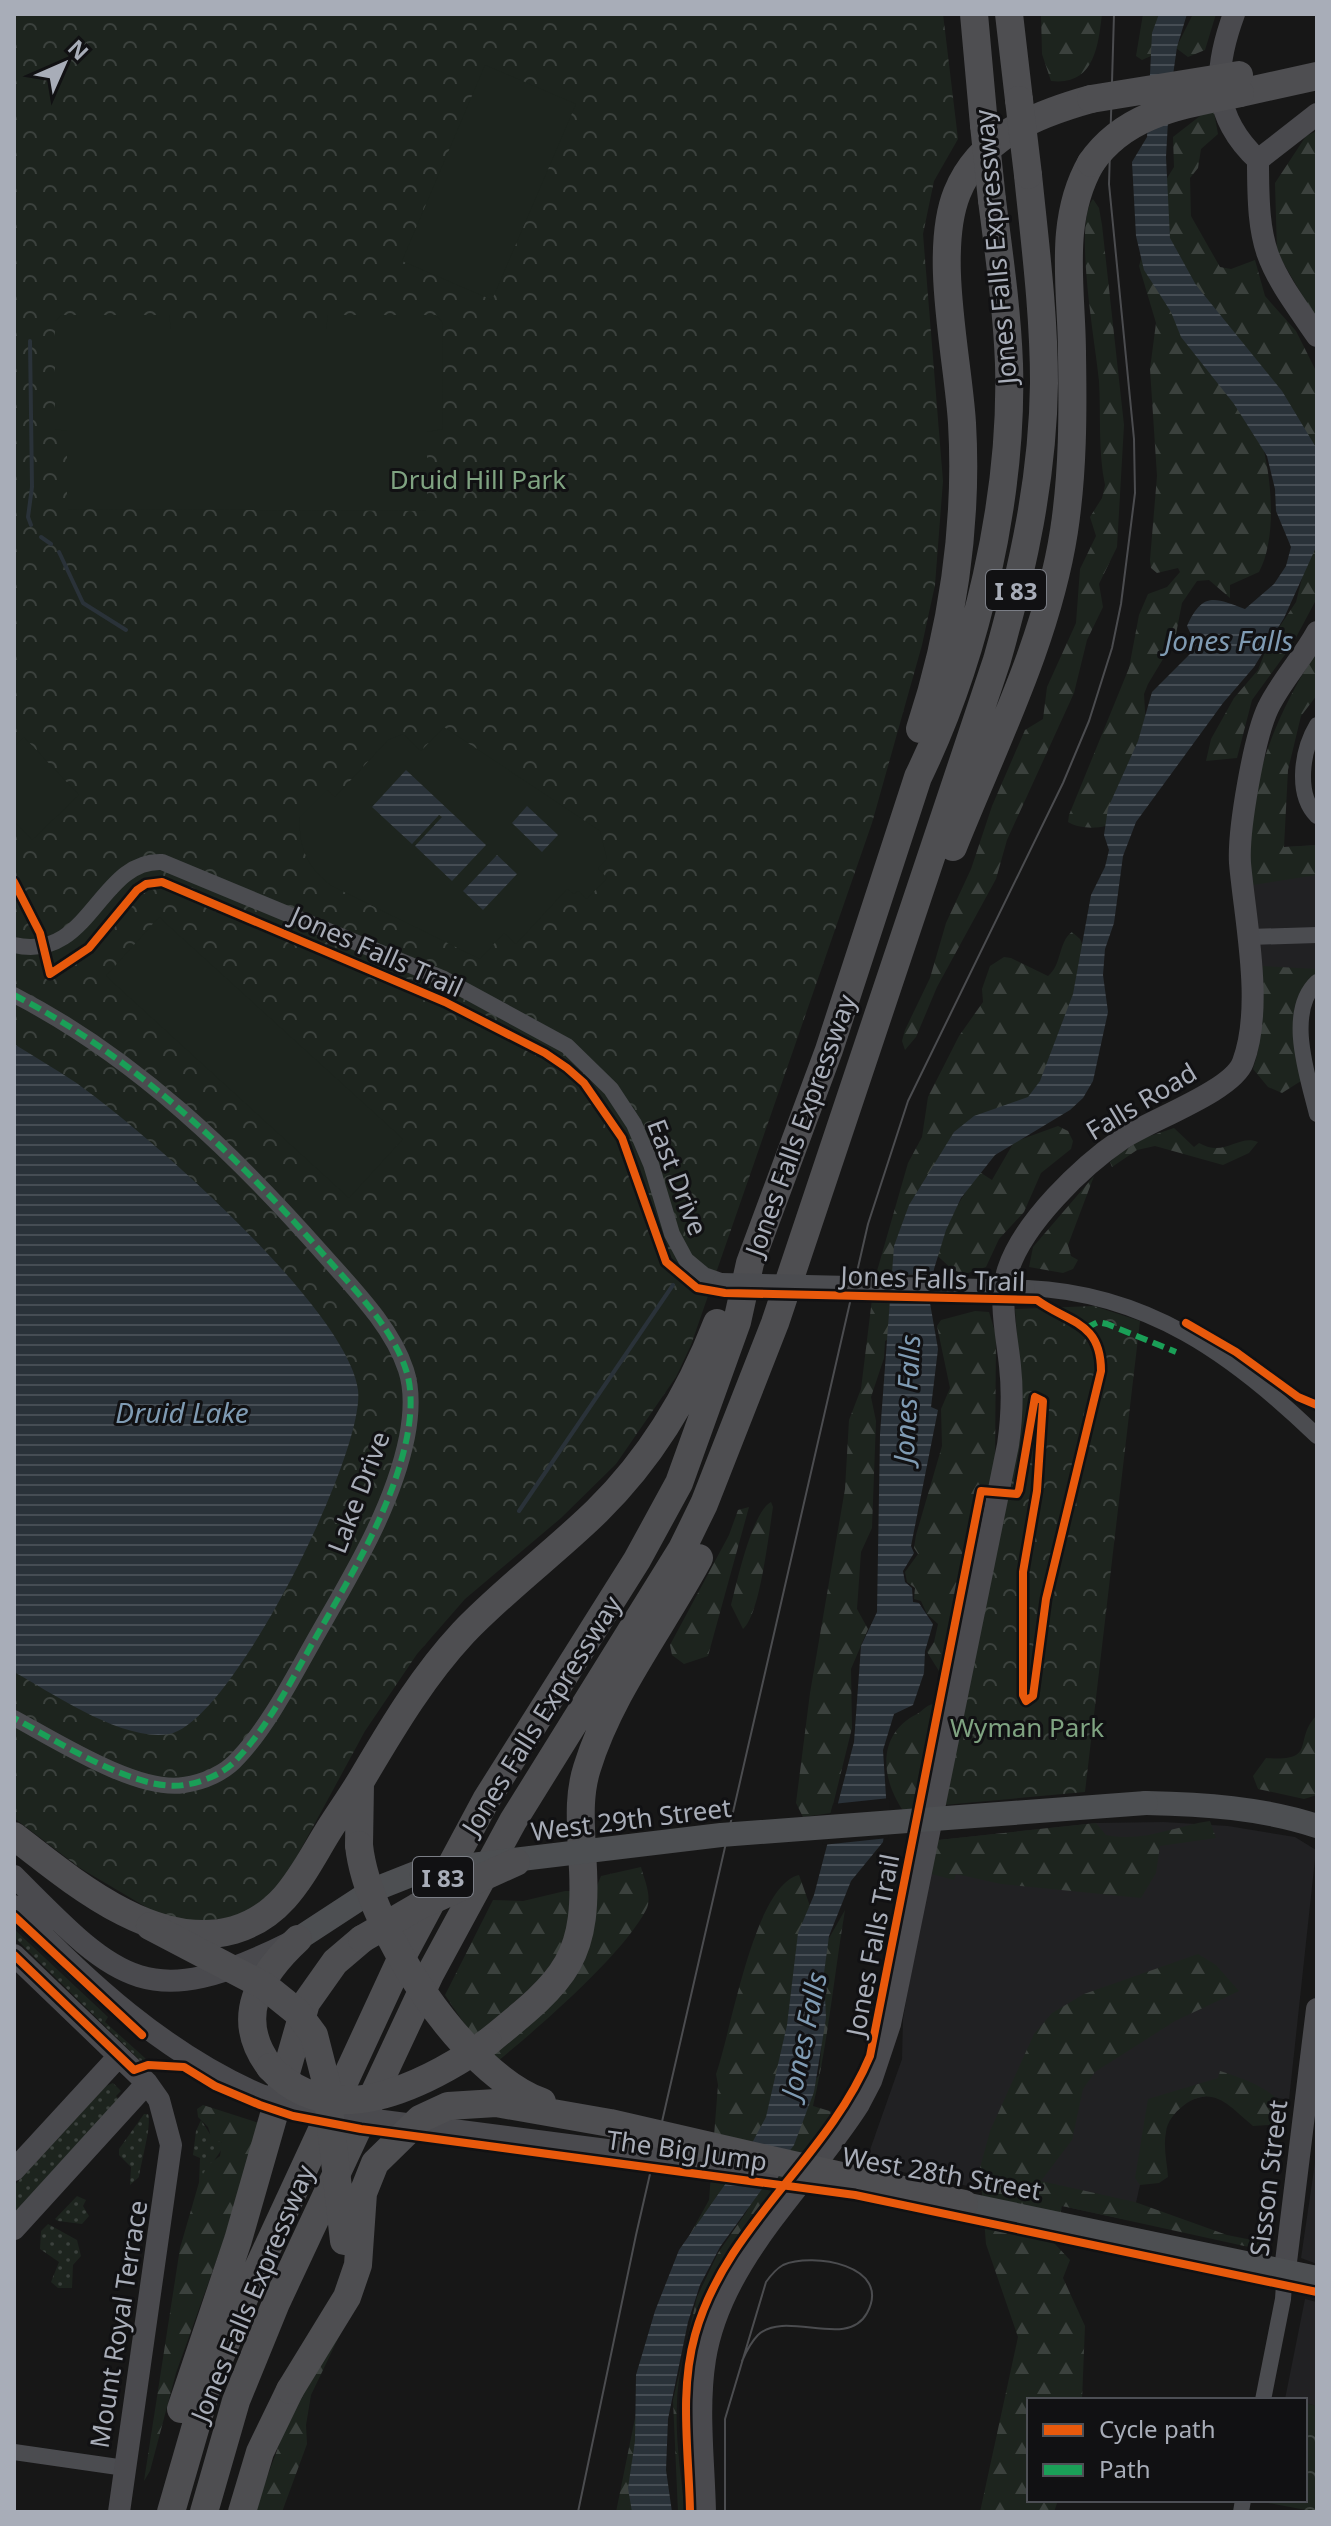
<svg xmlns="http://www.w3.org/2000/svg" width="1331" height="2526" viewBox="0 0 1331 2526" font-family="'Noto Sans',sans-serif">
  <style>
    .built { fill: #212123 }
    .grass { fill: url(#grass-dots) }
    .forest { fill: url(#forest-firs) }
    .park { fill: url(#park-crowns) }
    .garden { fill: #1d241e }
    .water { fill: url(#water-rules) }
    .pier { fill: #171717 }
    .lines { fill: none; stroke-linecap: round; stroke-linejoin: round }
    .stream { stroke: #2a3239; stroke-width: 4 }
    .street { stroke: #4b4c50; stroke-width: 16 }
    .secondary { stroke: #4a4a4e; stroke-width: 22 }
    .primary { stroke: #4d4f52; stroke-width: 24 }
    .highway { stroke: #4e4e51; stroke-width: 28 }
    .tram { stroke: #4b4c4f; stroke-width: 2 }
    .street-bridge { stroke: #4b4c50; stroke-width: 16 }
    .secondary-bridge { stroke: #4a4a4e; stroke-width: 22 }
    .primary-bridge { stroke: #4d4f52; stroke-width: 24 }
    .highway-bridge { stroke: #4e4e51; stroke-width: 28 }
    .quiet { stroke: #1a9f57; stroke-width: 6; stroke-dasharray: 12 6; stroke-linecap: butt }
    .cycleway-casing { stroke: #111113; stroke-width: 13 }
    .cycleway { stroke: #e8590c; stroke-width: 8 }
    .labels { text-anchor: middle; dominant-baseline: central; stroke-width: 6; stroke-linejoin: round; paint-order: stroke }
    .shield { fill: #111113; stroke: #7b7e86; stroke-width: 2 }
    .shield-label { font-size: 24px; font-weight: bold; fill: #a8adb8 }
    .street-label { font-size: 26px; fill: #a8adb8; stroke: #111113 }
    .park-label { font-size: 26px; fill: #7fa381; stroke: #111113 }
    .water-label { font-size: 28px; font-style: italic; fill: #7f9bb3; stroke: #111113 }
  </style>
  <defs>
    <pattern id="grass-dots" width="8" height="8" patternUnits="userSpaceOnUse" patternTransform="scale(2)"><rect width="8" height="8" fill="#1d241e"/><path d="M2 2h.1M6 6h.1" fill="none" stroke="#3b413d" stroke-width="1.8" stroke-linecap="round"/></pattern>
    <pattern id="forest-firs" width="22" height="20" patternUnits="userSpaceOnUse" patternTransform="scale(2)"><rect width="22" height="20" fill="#1d241e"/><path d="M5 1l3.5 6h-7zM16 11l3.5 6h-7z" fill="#3b413d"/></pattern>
    <pattern id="park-crowns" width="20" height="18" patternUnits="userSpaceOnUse" patternTransform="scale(2)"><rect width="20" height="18" fill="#1d241e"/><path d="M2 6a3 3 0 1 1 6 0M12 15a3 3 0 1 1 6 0" fill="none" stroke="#3b413d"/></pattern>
    <pattern id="water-rules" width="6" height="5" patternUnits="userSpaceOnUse" patternTransform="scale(2)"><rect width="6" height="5" fill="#2a3239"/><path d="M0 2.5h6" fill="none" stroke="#464d54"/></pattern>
  </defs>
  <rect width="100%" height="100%" fill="#171717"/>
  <path class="built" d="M1317 845V978L1258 1017 1248 849Z
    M1164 1822 1228 1826 1295 1837 1316 1850 1289 2100 1231 2090 1157 2108 1132 2221 865 2164 902 2059 903 2019 916 1941 938 1840 1096 1823Z
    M1317 2149V2264L1301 2258Z
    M1305 2299 1317 2302V2406L1305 2403V2400L1285 2399Z"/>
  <path class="grass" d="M14 1929 108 2017 105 2022 145 2058 153 2073 14 1937Z
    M113 2083 121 2091 116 2096 119 2099 14 2213V2186L106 2086Z
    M144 2114H148C152 2125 141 2162 139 2177L130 2185 131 2167 119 2155V2149Z
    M201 2120 210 2134 222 2143V2149L199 2183 200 2158 193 2155 196 2131Z
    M77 2196 86 2200 83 2206 89 2216 82 2224 58 2221 55 2219Z
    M48 2224 77 2240 81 2256 73 2265 72 2288H58L51 2282 59 2262 40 2249 41 2231Z"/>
  <path class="forest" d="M1041 14H1102C1098 47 1094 86 1051 81L1042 54Z
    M1143 14H1165L1153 55 1142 60 1136 56Z
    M1193 14H1216L1205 50 1188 57 1176 48Z
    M1205 112H1214L1218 134 1201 149 1198 168 1190 178 1191 216 1220 267 1231 269 1255 260 1265 296 1296 331 1317 373V465L1179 275 1164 215V183L1174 167 1173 137Z
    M1317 131V321L1277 252 1275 183 1306 136Z
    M1093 199 1099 208 1102 225 1124 425 1117 547 1099 584 1103 607 1087 640 1074 693 1007 840 996 879 937 987 916 1037 905 1050 902 1041 905 1030 930 978 946 923 971 869 992 806 1025 730 1043 719 1047 687 1076 623 1080 569 1096 536 1090 517 1102 498 1105 485C1098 452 1101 415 1099 381 1096 346 1073 223 1093 199Z
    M1142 256C1177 305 1218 354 1248 406 1270 446 1281 531 1259 572L1230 585V598L1209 580 1197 581 1182 603 1175 639 1148 684 1144 694 1146 728 1121 798 1105 826C1095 829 1077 828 1068 822L1069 815 1129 668 1139 615 1148 594 1167 587 1180 572 1178 568 1157 573 1151 568 1150 560 1157 476 1150 369 1156 323 1139 266Z
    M1317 518V598L1292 645 1252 700 1237 758 1206 761 1211 739 1234 698 1258 670 1268 644 1296 602Z
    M1317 651V695L1301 716 1288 770 1284 847 1317 845V875L1253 885C1252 869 1248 851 1249 835 1255 767 1280 708 1317 651Z
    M1072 932 1080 939 1088 957 1055 1060 901 1278H875L908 1163 922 1137 928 1097 959 1036 983 1002 982 989 990 966 1004 957 1011 958 1048 976C1062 965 1058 942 1072 932Z
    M1263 966 1317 969V979L1308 988 1301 1081 1282 1093 1268 1087 1253 1069 1258 1051Z
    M1058 1126 1068 1131 1073 1141 1071 1149 1041 1173 1024 1212 999 1239 986 1267 965 1274 953 1270 931 1250 978 1171 992 1180 1014 1142Z
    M1174 1128 1194 1147 1199 1143C1225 1158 1238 1134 1258 1142L1249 1153 1223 1165 1155 1146 1137 1150 1112 1167 1110 1162 1114 1158 1141 1139Z
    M1094 1176 1068 1245 1071 1256 1078 1260 1073 1269 1063 1273 1029 1267 1033 1247Z
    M872 1299H896L892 1337 885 1341 884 1358 871 1397 876 1421 872 1528 861 1552 857 1609 868 1629 851 1669 852 1728 831 1813 803 1817 796 1803 810 1693 845 1489 849 1420 861 1389Z
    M975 1311 989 1312 996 1335 995 1467 983 1506 971 1585 961 1596 944 1679 927 1652 934 1642 938 1624 927 1614 921 1601 914 1599 915 1588 907 1582 905 1572 918 1554 914 1548 916 1535 942 1446 941 1409 950 1388 937 1326 941 1320Z
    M771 1502 773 1507C769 1532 760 1615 743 1629L731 1605C737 1582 752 1512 771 1502Z
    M749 1507 708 1656 684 1664 672 1655 670 1645 729 1535 738 1510Z
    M933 1704 942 1709 944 1721 925 1814 904 1812C880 1778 877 1734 917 1714 924 1710 925 1706 933 1704Z
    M1317 1715V1795L1304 1799 1258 1789 1253 1776 1266 1758C1319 1762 1292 1740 1317 1715Z
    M1210 1821 1216 1838 1160 1846 1156 1873 1141 1898 1001 1884 956 1874 954 1880 931 1874 938 1840 1096 1823 1106 1835C1144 1843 1174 1826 1210 1821Z
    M641 1867C644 1879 653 1898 646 1910 621 1958 527 2038 483 2073L475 2065 550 1997 601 1876Z
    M799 1875 810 1906 808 2053 698 2235 639 2512H616L635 2418 688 2238 709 2200 718 2085 716 2074C731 2033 754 1885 799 1875Z
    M565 1891H580L558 1963 474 2038 445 1995 493 1900 523 1901Z
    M845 1910C834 1976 828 2042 813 2106L836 2113C805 2164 761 2204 727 2253 699 2292 679 2354 677 2402 675 2439 681 2476 685 2512H678L673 2400 697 2297 718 2253 747 2211 807 2079 817 2078 819 2075 825 2005 822 1988 824 1947Z
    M1198 1954 1216 1965 1239 1991 1175 2021 1095 2072 1083 2089 1072 2140 1041 2181 1135 2202 1227 2235 1262 2242 1258 2249 1062 2206 1054 2243 1070 2260 1063 2278 1085 2326 1082 2400H1029V2500H1058L1054 2512H980L1018 2337 986 2244 980 2168 990 2131 1034 2034 1052 2013 1084 1994Z
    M1220 2071C1245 2079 1268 2087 1285 2107V2124L1253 2126C1230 2107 1213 2083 1183 2106 1174 2113 1167 2122 1166 2132 1163 2147 1167 2162 1168 2177L1159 2183 1140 2185 1135 2178 1148 2099 1218 2078Z
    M203 2105 259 2123 223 2242 176 2373 150 2471 144 2481 180 2248 200 2179 209 2164 220 2156 222 2143 211 2137 208 2127 198 2117 197 2109Z
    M345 2324 311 2395 306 2425 307 2444 282 2512H254L288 2421Z"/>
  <path class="park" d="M14 14H943L958 139 934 181 923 234 943 481 935 585 922 645 872 823 691 1345 676 1377 616 1464 561 1518 465 1599 417 1654 365 1731 283 1882 273 1894 242 1915 195 1923 156 1913 80 1868 14 1818Z
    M1094 1306 1140 1321 1085 1792 944 1805 1022 1403 1015 1309Z
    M1305 2403 1317 2406V2512L1263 2502 1305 2500Z"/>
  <path class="garden" d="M485 65 576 104 492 300 402 261Z
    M62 315H169L171 329H326L328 315H436L442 322 443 429 427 432V511L67 509V431L55 429V321Z
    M444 727 600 831 607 859 598 868 607 878 587 899 578 891 574 894 567 889 516 944 504 933 480 959 332 886C308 868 298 848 300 817L327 790 335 797 388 740 403 734 421 751Z
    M24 737 79 795 32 840 14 821V747Z
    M159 917 403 1139 349 1198 106 976Z"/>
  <path class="water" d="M1159 14H1187L1177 47 1169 103 1166 157 1170 238 1196 285 1282 391 1317 449V545L1284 618 1254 667 1223 703 1136 822 1123 856 1114 923 1105 949 1103 975 1108 1012 1093 1081 1083 1098 1070 1110 995 1155 961 1198 946 1230 934 1269 930 1303 938 1349 931 1407 938 1410 911 1546 914 1553 903 1571 905 1582 912 1588 913 1602 919 1603 933 1624 925 1651 924 1673 913 1705 894 1714 883 1750 887 1812 883 1842 851 1881 829 1936 824 1973 826 2018 814 2092 794 2145 720 2247 700 2285 688 2322 668 2419 666 2470 672 2512H632L628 2488 635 2441 636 2375 655 2311 679 2250 745 2156 766 2117 787 2025 798 1933 814 1895 854 1742 861 1646 877 1612 880 1434 894 1246 909 1205 954 1132 974 1116 1028 1097 1040 1081 1073 994 1091 895 1105 867 1109 850 1104 835 1108 808 1138 741 1152 692 1192 652 1194 641 1187 626C1203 591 1215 598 1245 609L1274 584 1286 566 1291 547 1276 511 1275 489 1267 456 1234 404 1181 337 1171 312 1144 270 1136 236 1132 162 1147 137 1152 33Z
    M406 770 486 845 452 881 415 846 442 817 439 815 412 844 372 807Z
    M527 806 558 835 542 852 512 823Z
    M497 855 517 874 483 910 463 891Z
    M14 1044C34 1056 55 1069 75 1082 144 1130 348 1309 358 1390 366 1453 230 1725 169 1734 123 1742 54 1694 14 1672Z"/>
  <path class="pier" d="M888 1274 938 1275 934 1300 886 1299Z
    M890 1798 888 1838 822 1845 833 1804Z"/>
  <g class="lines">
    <path class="stream" d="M30 341 32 487 28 517 31 525
      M41 537 51 544
      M59 552 83 603 126 630
      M519 1511 673 1285"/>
    <path class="street" d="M1317 725C1302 750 1295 794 1317 816
      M1249 937 1317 935
      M14 945C90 963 99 859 162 862L444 979 567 1046 611 1089 634 1124 651 1164 672 1234 686 1260 704 1275 721 1281
      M1317 982C1285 1012 1308 1077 1317 1114
      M14 995C135 1057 235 1154 324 1255 354 1289 392 1327 406 1370 413 1391 411 1416 407 1437 392 1511 348 1580 312 1644 290 1683 268 1726 238 1758 225 1773 204 1782 184 1785 138 1793 55 1740 14 1718
      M1027 1288C1147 1293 1233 1355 1317 1436
      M1263 2400 1283 2299 1285 2270
      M14 2452 125 2468
      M1241 2512 1243 2500"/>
    <path class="secondary" d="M1234 14C1213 71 1211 116 1258 160
      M1258 160C1258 253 1265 261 1317 336
      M1258 160 1317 114
      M14 1876C118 1981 147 2014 289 1943
      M14 1906C86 1981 166 2055 263 2096
      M14 1955 147 2083 159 2100 171 2145 119 2512
      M14 2170 119 2056
      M14 2229 147 2083
      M1285 2270 1317 2009
      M705 2512C704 2462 697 2409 705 2359 721 2259 807 2186 859 2104L871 2081 890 2024 1008 1445C1012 1418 1013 1393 1010 1366 1007 1335 998 1301 1008 1270 1023 1223 1082 1166 1122 1139 1150 1120 1233 1091 1243 1062 1264 1006 1245 921 1240 863 1238 830 1254 738 1268 708 1281 681 1303 658 1317 632"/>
    <path class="primary" d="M1146 1803C1203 1804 1262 1808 1317 1826
      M298 1939 373 1890 421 1871
      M964 2204 1317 2278"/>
    <path class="highway" d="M974 14 984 125
      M1009 14 1019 100
      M1240 93 1317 76
      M920 729C952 632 968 525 962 423 958 358 933 253 957 193 980 136 1037 114 1091 99
      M953 847C994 744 1047 641 1064 531 1073 472 1073 413 1072 354 1072 290 1057 222 1091 163
      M14 1836C72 1881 155 1952 234 1930 284 1915 302 1874 327 1833 340 1812 354 1793 366 1772 395 1723 424 1675 463 1633 505 1589 554 1553 597 1511 651 1458 690 1393 717 1323
      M359 1845 360 1784
      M488 2042C567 1978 590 1959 582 1853 581 1825 578 1796 587 1768 610 1693 662 1627 699 1558
      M270 2067C233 2018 259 1975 298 1939
      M181 2409 238 2240 306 2003 335 1962 362 1939
      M171 2512 206 2391 246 2294 402 1957 486 1800 637 1560 679 1483 737 1322 750 1263 829 1050 918 777C976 658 1013 497 1009 364 1007 309 999 255 992 200
      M204 2512 236 2401 276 2303 430 1974 513 1821 682 1549 704 1504 775 1323 997 660C1023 569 1043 477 1044 383 1044 313 1035 244 1028 175
      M242 2512 260 2452 290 2390"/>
    <path class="tram" d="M578 2512 636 2235 868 1224 908 1101 1063 783 1089 721 1112 648 1121 604 1135 493 1134 439 1109 184 1114 14
      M725 2512V2419L766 2282C771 2275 776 2269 783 2265 812 2252 893 2265 867 2313 847 2350 786 2309 758 2335 751 2342 746 2352 742 2361"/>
    <path class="street-bridge" d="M721 1281 1027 1288"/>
    <path class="secondary-bridge" d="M263 2096 352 2117 769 2171"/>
    <path class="primary-bridge" d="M421 1871 721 1835 1146 1803"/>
    <path class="highway-bridge" d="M1091 99 1239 75
      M1019 100 1028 175
      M984 125 992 200
      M1091 163C1126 112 1184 105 1240 93
      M359 1845C367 1926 463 2074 542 2102
      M150 1926 266 1987 297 2012 314 2035 326 2082 344 2241
      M362 1939 417 1907 516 1862
      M270 2067C332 2135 427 2084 488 2042
      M290 2390 347 2297 358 2265 363 2193 375 2163 420 2119 448 2106 496 2103 610 2123 964 2204"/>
    <path class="quiet" d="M14 995C135 1057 235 1154 324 1255 354 1289 392 1327 406 1370 413 1391 411 1416 407 1437 392 1511 348 1580 312 1644 290 1683 268 1726 238 1758 225 1773 204 1782 184 1785 138 1793 55 1740 14 1718
      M1086 1328 1098 1322 1107 1324 1176 1352"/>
    <defs>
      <path id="cycleway" d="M14 882 40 933 50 974 89 948 137 890 146 884 162 882 445 1002 545 1053 567 1068 584 1083 622 1138 666 1262 697 1288 725 1293 1037 1300C1068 1323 1101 1321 1101 1371L1046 1599 1033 1696 1026 1701 1023 1695V1572L1037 1491 1043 1401 1035 1397 1019 1490 1017 1494 981 1491 870 2056C827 2159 725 2226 695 2335 679 2392 689 2453 690 2512
        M1186 1323 1236 1352 1298 1397 1317 1405
        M14 1916 142 2035
        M14 1955 134 2070 148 2065 184 2067 215 2086 260 2105 293 2116 361 2129 855 2195 1317 2292"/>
    </defs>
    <use href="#cycleway" class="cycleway-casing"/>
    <use href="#cycleway" class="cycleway"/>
  </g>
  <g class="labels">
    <g class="shield">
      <rect x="986" y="570" width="60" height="40" rx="6"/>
      <rect x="413" y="1857" width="60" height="40" rx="6"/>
    </g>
    <g class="shield-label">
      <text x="1016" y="590">I 83</text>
      <text x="443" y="1877">I 83</text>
    </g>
    <g class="street-label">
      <text transform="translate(995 247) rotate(-95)">Jones Falls Expressway</text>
      <text transform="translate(377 951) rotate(24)">Jones Falls Trail</text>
      <text transform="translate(1141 1101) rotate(-31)">Falls Road</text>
      <text transform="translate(800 1125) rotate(-70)">Jones Falls Expressway</text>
      <text transform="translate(678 1177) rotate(69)">East Drive</text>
      <text transform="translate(933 1278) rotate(2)">Jones Falls Trail</text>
      <text transform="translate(358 1492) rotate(-69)">Lake Drive</text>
      <text transform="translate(541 1715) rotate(-58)">Jones Falls Expressway</text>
      <text transform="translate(631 1819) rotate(-7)">West 29th Street</text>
      <text transform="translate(872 1945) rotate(-79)">Jones Falls Trail</text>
      <text transform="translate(687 2150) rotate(8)">The Big Jump</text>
      <text transform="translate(942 2173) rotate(10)">West 28th Street</text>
      <text transform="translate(1268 2178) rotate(-83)">Sisson Street</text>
      <text transform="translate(252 2293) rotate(-67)">Jones Falls Expressway</text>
      <text transform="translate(118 2324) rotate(-81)">Mount Royal Terrace</text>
    </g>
    <g class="park-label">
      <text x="478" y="479">Druid Hill Park</text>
      <text x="1027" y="1727">Wyman Park</text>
    </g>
    <g class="water-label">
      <text x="1229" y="640">Jones Falls</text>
      <text transform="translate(906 1399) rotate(-87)">Jones Falls</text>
      <text x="182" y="1412">Druid Lake</text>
      <text transform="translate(803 2035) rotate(-78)">Jones Falls</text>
    </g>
  </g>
  <rect width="1331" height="2526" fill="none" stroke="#a8adb8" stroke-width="32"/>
  <rect x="1027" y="2398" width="280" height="104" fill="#111113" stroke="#4d4f55" stroke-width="2"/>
  <rect x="1043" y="2424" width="40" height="12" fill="#e8590c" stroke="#4d4f55" stroke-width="2"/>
  <text x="1099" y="2438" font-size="24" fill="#a8adb8">Cycle path</text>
  <rect x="1043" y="2464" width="40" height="12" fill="#1a9f57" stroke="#4d4f55" stroke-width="2"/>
  <text x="1099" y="2478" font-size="24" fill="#a8adb8">Path</text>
  <g transform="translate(64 64) rotate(45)" stroke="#111113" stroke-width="6" paint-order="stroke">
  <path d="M0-6L14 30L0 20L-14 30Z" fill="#a8adb8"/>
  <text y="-12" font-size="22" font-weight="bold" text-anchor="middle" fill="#a8adb8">N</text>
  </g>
</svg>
